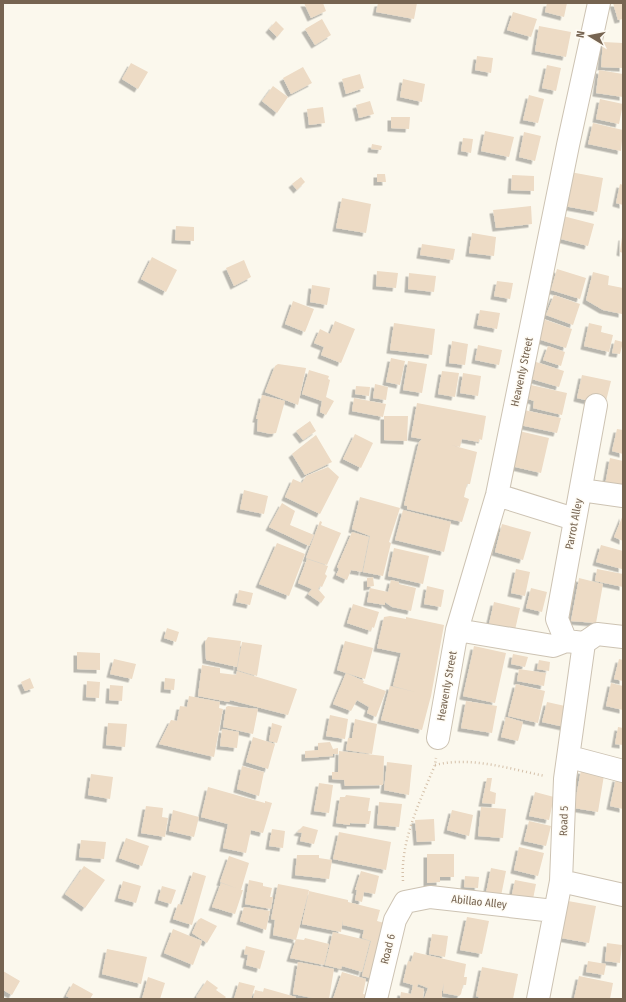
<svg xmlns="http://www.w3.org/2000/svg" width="626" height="1002" viewBox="0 0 626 1002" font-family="'Fira Sans Condensed',sans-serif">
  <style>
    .building { fill: #eddbc5; filter: url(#shadow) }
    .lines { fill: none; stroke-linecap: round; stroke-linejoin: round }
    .street-casing { stroke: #cdc3b3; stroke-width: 24 }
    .path { stroke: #d4c0a9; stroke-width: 2.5; stroke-dasharray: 1 3; stroke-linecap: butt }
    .street { stroke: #fff; stroke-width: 22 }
    .labels { text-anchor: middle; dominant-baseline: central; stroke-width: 3; stroke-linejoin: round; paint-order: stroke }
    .street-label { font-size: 11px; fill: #766451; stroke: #fefbf4 }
  </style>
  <defs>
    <filter id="shadow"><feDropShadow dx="-3.5" dy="3.5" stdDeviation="0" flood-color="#0004"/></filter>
  </defs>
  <rect width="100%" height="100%" fill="#fbf8ed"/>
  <path class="building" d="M304 3H323L326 11 311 18Z
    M378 3H417L414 19 376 12Z
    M547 3H567L564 17 545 12Z
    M613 3H623V19L618 20Z
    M513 12 537 19 531 37 507 30Z
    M322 19 331 35 315 45 305 29Z
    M276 21 284 29 277 37 269 29Z
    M539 26 571 32 566 57 535 51Z
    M603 42 623 43V68L601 67Z
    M477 56 493 58 491 73 475 70Z
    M131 63 148 72 138 89 122 79Z
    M547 65 561 68 556 91 542 88Z
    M303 67 312 83 291 94 283 78Z
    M599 70 623 74V97L596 93Z
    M360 74 364 88 346 94 342 79Z
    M403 79 425 84 422 102 400 97Z
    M273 86 288 97 277 113 262 101Z
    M529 95 544 99 538 123 523 120Z
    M600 99 623 104 619 124 596 119Z
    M370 101 374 114 359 118 356 105Z
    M323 107 325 123 309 125 307 109Z
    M391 117H410L409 129 391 128Z
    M593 123 623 130 621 151 588 144Z
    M485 131 514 137 509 157 481 151Z
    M524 132 541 136 535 161 519 157Z
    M463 138 473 139 471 153 461 151Z
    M372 144 382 146 381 150 371 149Z
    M570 172 603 178 597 212 564 206Z
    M377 174H385L386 182H377Z
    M512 175 534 176V191L511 190Z
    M301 177 305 182 297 190 292 184Z
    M620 184 623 185V205L616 203Z
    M342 198 371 204 366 233 336 228Z
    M531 206 532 224 496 228 493 210Z
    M563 216 594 224 588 246 557 238Z
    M176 226 194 227V241L175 240Z
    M472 233 496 237 494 256 469 253Z
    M622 237H623V253L620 252Z
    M422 244 455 249 453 260 420 255Z
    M152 257 177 270 166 292 141 279Z
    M244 260 251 277 234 286 226 268Z
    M557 269 586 278 580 299 551 290Z
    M377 271 398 273 396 288 376 286Z
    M593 272 609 276 608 285 623 288 622 314 603 310 586 300Z
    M409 273 436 276 434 292 408 289Z
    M497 281 513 283 510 299 494 296Z
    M312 285 330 288 327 305 310 302Z
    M554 295 580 304 573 325 546 315Z
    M293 301 314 309 305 332 285 324Z
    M480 310 500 313 497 329 477 325Z
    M540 318 572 329 566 348 535 338Z
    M335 321 355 329 341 363 321 355 324 347 314 343 320 329 330 334Z
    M394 323 435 329 432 355 390 350Z
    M589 323 602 326 601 332 613 335 609 352 584 346Z
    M615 340 623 342 620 354 612 353Z
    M452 341 468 344 465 365 449 363Z
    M478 345 502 350 499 365 475 360Z
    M548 346 565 352 561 366 543 360Z
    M391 358 405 361 400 385 386 382Z
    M408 361 427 364 422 393 403 390Z
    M533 361 564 371 559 387 528 378Z
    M278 364 306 368 298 405 265 392 275 366Z
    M309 370 329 376 328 379 330 380 326 397 334 401 326 415 320 412 322 401 302 394Z
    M442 371 459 373 455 397 438 394Z
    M463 373 481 376 478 396 460 393Z
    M582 375 611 381 605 405 577 398Z
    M375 384 388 387 386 400 373 398Z
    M531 385 567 393 562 415 533 408 534 401 528 399Z
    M356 386 370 387 369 396 355 394Z
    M262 395 285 401 276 433 271 434 257 431 258 419H256Z
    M354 398 386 404 383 417 352 411Z
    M417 403 486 416 482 440 479 439V442L462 439 460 447 451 445 477 452 470 484H467L464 497 469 499 462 522 407 509V506L404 505 419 442 422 439 411 437Z
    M524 410 561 418 557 433 520 425Z
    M384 416H408L407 441 384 440Z
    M310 421 316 431 303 440 296 431Z
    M617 429 623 430V454L612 451Z
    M519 431 549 438 541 473 511 466Z
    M355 434 373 443 361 468 343 459Z
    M316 435 332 462 305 475 292 454Z
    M610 458 623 461V488L605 485Z
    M328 467 339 477 320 514 285 497 293 479 302 483 306 476Z
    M244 490 268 496 264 514 240 509Z
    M360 497 400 508 389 542 391 543 383 576 363 572 370 536 352 529Z
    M282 503 295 511 290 525 314 535 309 546 269 527Z
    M403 510 451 522 444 552 395 540Z
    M623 515V541L614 537Z
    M320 521 322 522 321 525 341 533 327 565 306 558Z
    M502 524 531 532 523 560 495 552Z
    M352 532 369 537 362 572 351 570 347 580 336 575 339 569 337 567Z
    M277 543 305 554 289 596 259 584Z
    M601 545 623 551 622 569 596 562Z
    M394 548 429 556 423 584 388 576Z
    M307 559 328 566 325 574 327 576 322 587 320 586 318 589 325 597 321 603 308 594 312 589 298 583Z
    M516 569 530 572 525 596 511 593Z
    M597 569 623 574V587L595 581Z
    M373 577 374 586 367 587V578Z
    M579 578 603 584 596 623 571 621Z
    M391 580 399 582V584L416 588 411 611 392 607 385 602V605L367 602 370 588 388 592Z
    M427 586 444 590 441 607 424 604Z
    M531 588 547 592 542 612 526 608Z
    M239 590 253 593 250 605 236 602Z
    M494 602 520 608 515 630 489 624Z
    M353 604 379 612 374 628 372 627 371 631 347 623Z
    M390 616 406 619V617L444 625 431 696 422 730 381 720 390 686 415 692 393 686 401 653 377 648 384 617Z
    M167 628 179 632 176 642 164 638Z
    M208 637 241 641 237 667 206 660 205 642Z
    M345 641 373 648 365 679 337 670Z
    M242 642 262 645 257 676 237 670Z
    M474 646 506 653 495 703 463 696Z
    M77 652 100 653V670L77 669Z
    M513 654 528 657 525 667 511 664Z
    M114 659 136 664 132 679 110 674Z
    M619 659 623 660V681L614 679Z
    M539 660 550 662 549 671 537 669Z
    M202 665 220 668V673L236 675 237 671 297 689 288 715 230 700 229 702 198 696Z
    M519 669 546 673 544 686 517 681Z
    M346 673 364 681 363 683 386 691 376 717 367 713 369 707 357 700 351 711 333 704Z
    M30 678 34 688 25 691 21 682Z
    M165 678 175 679 174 690 164 689Z
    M87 681 100 682 99 698 86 697Z
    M611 683 623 686V710L606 706Z
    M516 684 545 691 538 723 508 716Z
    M110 685 123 686 122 701 109 700Z
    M189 696 220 702 219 708 223 709 219 730 189 724 219 730 214 757 159 744 171 720 177 721 180 706 187 707Z
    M466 701 497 706 492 733 461 728Z
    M547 702 574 708 569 728 542 722Z
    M228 706 258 709 253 734 223 727 226 707Z
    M330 715 348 719 345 739 326 736Z
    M506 717 523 722 518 741 501 737Z
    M355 719 377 724 372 754 346 750 348 738H352Z
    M108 723 127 724 125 747 106 745Z
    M272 723 282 726 277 743 269 741Z
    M618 727 623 728V745L615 744Z
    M222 729 239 732 237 748 220 746Z
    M253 737 275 744 268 769 246 762Z
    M330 742 333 749 338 748V754H333V756L305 758V751L318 750V743Z
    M339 751 384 756 383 785 345 786 344 780 332 779V772H338Z
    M387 762 412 765 409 795 384 790Z
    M242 766 264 772 259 796 237 789Z
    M581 770 604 775 598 812 574 808Z
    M91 774 113 777 110 799 88 795Z
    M487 778H492L490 791 496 793 495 804 482 803Z
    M616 778 623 780V809L610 806Z
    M319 783 333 785 329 813 314 811Z
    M208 787 265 803V801L272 803 263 833 251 830 246 853 223 848 228 824 201 817Z
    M535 792 554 797 549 820 529 816Z
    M346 795 370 798 368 811H371L369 824 350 823V825L336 823 340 797H345Z
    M379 802 402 804 399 827 377 825Z
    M146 806 163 808 162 817 168 818 165 837 141 833Z
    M481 807 506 809 503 838 478 836Z
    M173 810 199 817 194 837 169 831Z
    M452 810 473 815 469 836 447 830Z
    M434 819 435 841 417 842 415 820Z
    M529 821 551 826 546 846 524 841Z
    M303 826 318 830 314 844 300 841 302 833 297 832Z
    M272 829 285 831 283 848 269 846Z
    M339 832 391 842 386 870 333 859Z
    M126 838 149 846 142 866 119 858Z
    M81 840 106 842 104 859 79 857Z
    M519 847 544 853 538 876 514 870Z
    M427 854H454V877H440V882L427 883Z
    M297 855H319V858L332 860 329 879 295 875Z
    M229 856 249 863 241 890H243L235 914 212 907 221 883 236 888 220 882Z
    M84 866 105 880 85 908 65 894Z
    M491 868 506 871 501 896 486 893Z
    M361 871 379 876 375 894 364 892 362 902 355 900 357 890H355Z
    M193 872 206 876 192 925 173 919 178 904 182 905Z
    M465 876 479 877 478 888 464 887Z
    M249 880 263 883V886L272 888 270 897H273L271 909 245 904Z
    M515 880 536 884 532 904 511 899Z
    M123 881 141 886 136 903 118 898Z
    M278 884 309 890 296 940 273 935 275 920 271 919Z
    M162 886 176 890 171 904 158 900Z
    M309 891 348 900V902L380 910 377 921 388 924 379 980 362 976 371 941 362 938 364 930 343 925V920L341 932 302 924Z
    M568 901 596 906 589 943 561 938Z
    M244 907 270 911 266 930 240 921Z
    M467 917 489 921 482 954 460 950Z
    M201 918 217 926 207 943 192 933 198 920Z
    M173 929 202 941 193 965 164 953Z
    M333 932 370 941 362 972 342 966 341 969 325 965Z
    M432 934 448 936 445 957 429 954Z
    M305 938 329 944 324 965 290 958 296 939 304 940Z
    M607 943 622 945 620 963 605 961Z
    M246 946 265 951 260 969 246 965 248 955 244 954Z
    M107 949 147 957 141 984 102 974Z
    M414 952 466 964 464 977H467L466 985H463L461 994 459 996 443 993 444 983 442 991V999H424L428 988 418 984 417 987 424 989 423 999H400L401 992 411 994 413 985 403 982 408 961 411 962Z
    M588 961 606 964 604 975 586 972Z
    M298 962 334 969 329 999H317L293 994Z
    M482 967 518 974 513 999H478L479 997 476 996Z
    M3 971 20 981 12 995 3 990Z
    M342 972 366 979 363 994 371 996 370 999H333Z
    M579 976 613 983 610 999H574Z
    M148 977 165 983 160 999H142Z
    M207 980 218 988 216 990 226 997 224 999H199L196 997Z
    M239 982 255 986 251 999H234Z
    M73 983 93 994 90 999H72L66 996Z
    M264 988 296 997 295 999H253L255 990 263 992Z"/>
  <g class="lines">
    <defs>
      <path id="street" d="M581 490 623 496
        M497 495 574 519
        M457 630 553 646 566 641 584 643 597 634 623 637
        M566 641 557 619 596 405
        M438 738 457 630 497 495 568 145 599 3
        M570 757 623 771
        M561 881 623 895
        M376 999 395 920 405 902 430 897 554 911
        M538 999 561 881 565 779 584 643"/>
    </defs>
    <use href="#street" class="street-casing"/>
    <path class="path" d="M435 765C471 756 510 769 545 776
      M403 881C400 841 420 801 435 765L436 758"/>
    <use href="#street" class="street"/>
  </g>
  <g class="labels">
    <g class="street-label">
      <text transform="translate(522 372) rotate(-78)">Heavenly Street</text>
      <text transform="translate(574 524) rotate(-79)">Parrot Alley</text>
      <text transform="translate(447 686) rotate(-80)">Heavenly Street</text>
      <text transform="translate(564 821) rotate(-88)">Road 5</text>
      <text transform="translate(479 902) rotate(6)">Abillao Alley</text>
      <text transform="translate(388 949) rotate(-76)">Road 6</text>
    </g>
  </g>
  <rect width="626" height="1002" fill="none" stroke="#766451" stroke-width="8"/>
  <g transform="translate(590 36) rotate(280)" stroke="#fefbf4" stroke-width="3" paint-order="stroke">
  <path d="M0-3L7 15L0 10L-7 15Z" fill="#766451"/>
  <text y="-6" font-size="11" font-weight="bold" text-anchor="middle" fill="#766451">N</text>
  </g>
</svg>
